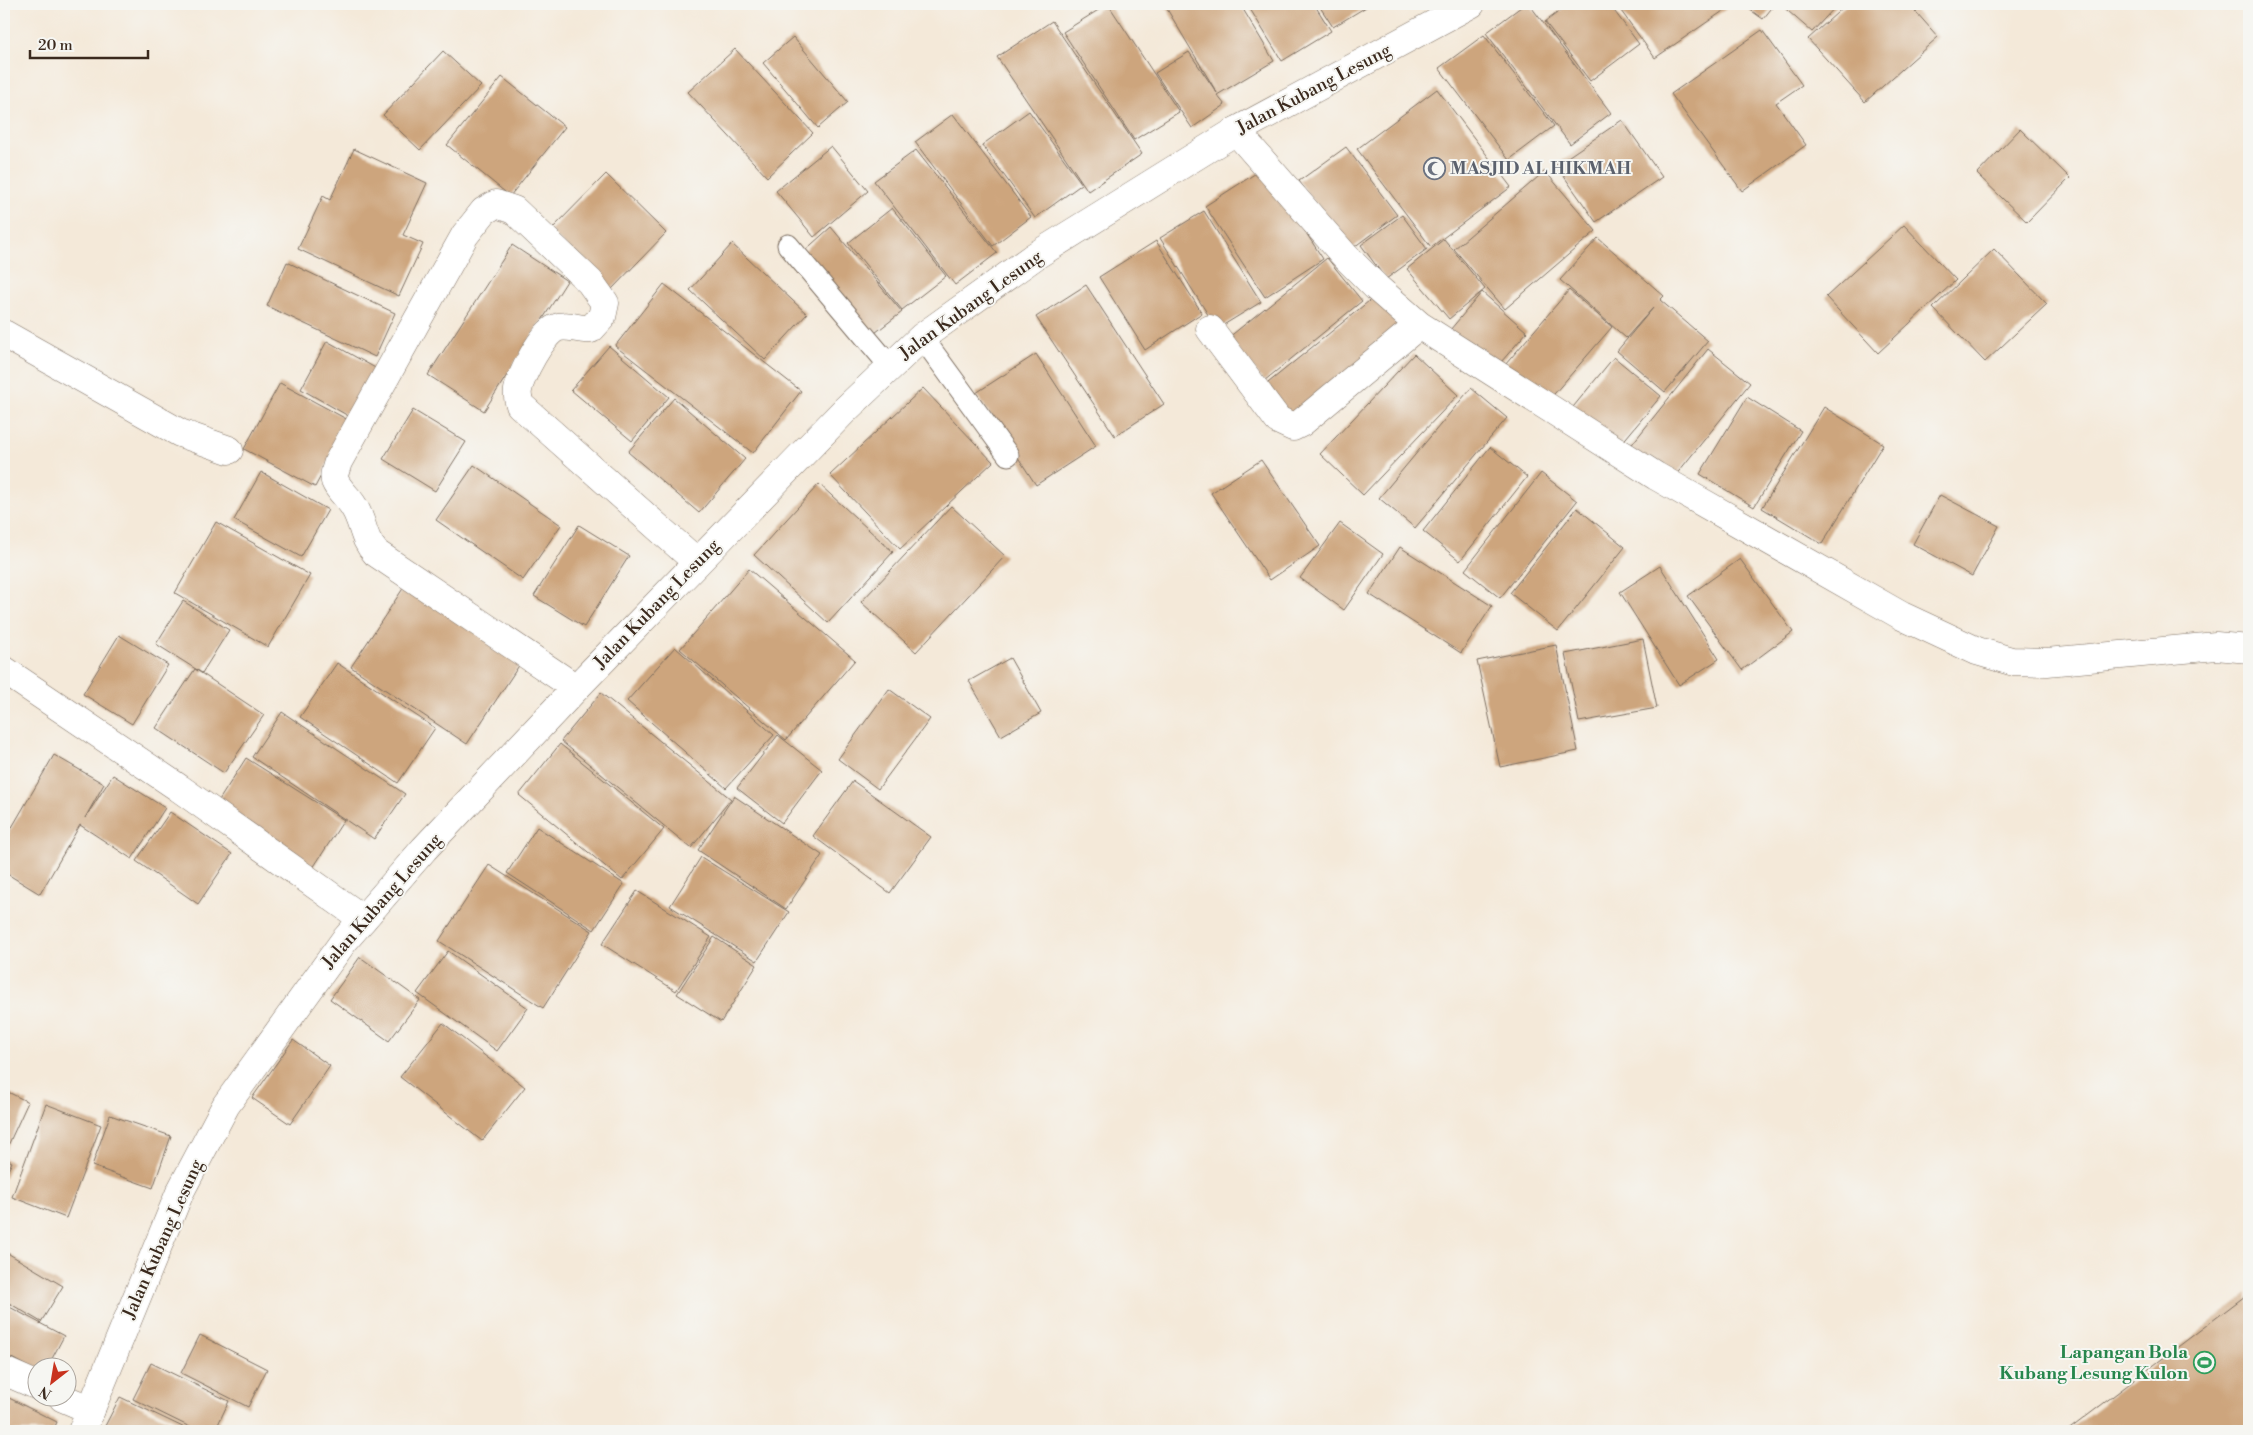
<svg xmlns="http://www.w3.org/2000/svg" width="2253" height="1435" viewBox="0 0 2253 1435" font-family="'Libre Bodoni',serif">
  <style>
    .building { fill: #cda57d }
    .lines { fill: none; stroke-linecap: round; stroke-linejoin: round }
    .service-casing { stroke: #7c6d5f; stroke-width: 23 }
    .minor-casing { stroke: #7c6d5f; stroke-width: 29 }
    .tertiary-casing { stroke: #7c6d5f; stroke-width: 29 }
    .service { stroke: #fff; stroke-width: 21 }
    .minor { stroke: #fff; stroke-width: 28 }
    .tertiary { stroke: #fff; stroke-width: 28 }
    .labels { text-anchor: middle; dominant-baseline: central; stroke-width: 4; stroke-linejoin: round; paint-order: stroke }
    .street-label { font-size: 18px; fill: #3b2a1e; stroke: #f6f6f2 }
    .worship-label { font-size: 18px; font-weight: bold; fill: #5b616d; stroke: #f6f6f2; text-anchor: start }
    .leisure-label { font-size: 18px; font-weight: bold; fill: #27864d; stroke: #f6f6f2; text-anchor: end }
  </style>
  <rect width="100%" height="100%" fill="#f6f6f2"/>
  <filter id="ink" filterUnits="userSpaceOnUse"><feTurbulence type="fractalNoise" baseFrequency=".02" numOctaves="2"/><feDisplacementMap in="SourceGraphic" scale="10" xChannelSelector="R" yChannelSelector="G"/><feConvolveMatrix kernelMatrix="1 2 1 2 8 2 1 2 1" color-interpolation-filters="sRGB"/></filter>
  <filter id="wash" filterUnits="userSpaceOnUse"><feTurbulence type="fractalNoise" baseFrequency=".0096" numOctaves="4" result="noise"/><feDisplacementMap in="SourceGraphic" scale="20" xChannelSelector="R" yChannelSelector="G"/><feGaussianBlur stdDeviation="1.12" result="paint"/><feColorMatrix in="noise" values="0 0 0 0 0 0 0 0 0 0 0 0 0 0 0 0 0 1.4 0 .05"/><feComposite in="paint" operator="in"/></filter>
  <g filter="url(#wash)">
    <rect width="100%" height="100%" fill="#f4e9d9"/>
    <g id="blocks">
      <path class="building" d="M1108 4 1179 112 1134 140 1063 32Z
        M1164 4H1240L1274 61 1217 95 1225 105 1192 128 1155 73 1189 52 1217 93Z
        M1247 4H1314L1331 31 1282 61Z
        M1318 4H1371L1333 27Z
        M1525 4H1529L1611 113 1570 144 1486 33Z
        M1569 4H1609L1639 44 1590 81 1545 22Z
        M1616 4H1722L1726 9 1655 58Z
        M1742 4H1775L1763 19Z
        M1780 4H1838L1812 32Z
        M1847 4H1909L1938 37 1865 102 1808 39Z
        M1052 21 1142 154 1088 191 997 57Z
        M1762 30 1802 85 1776 103 1806 145 1742 191 1671 94Z
        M1484 35 1554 126 1509 160 1439 68Z
        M793 37 848 102 818 128 763 63Z
        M735 49 813 133 767 177 688 92Z
        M443 51 481 86 420 150 383 115Z
        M502 77 565 127 510 196 447 145Z
        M1437 89 1511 187 1431 247 1357 149Z
        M1029 111 1082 184 1035 218 982 145Z
        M953 114 1031 217 993 246 915 142Z
        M1622 120 1662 177 1596 222 1556 165Z
        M2020 129 2070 178 2027 222 1977 174Z
        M831 146 868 191 814 237 776 191Z
        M1346 147 1397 215 1350 250 1299 181Z
        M354 149 427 183 403 235 423 244 399 296 298 249 323 196 330 200Z
        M916 150 997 253 955 285 874 181Z
        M1264 168 1323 259 1265 297 1205 206Z
        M1545 171 1596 231 1505 309 1454 249Z
        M606 174 666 233 611 290 550 231Z
        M892 208 946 276 902 310 848 243Z
        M1204 211 1261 302 1217 329 1160 238Z
        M1402 215 1427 249 1386 279 1361 245Z
        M1904 225 1956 280 1878 353 1826 297Z
        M831 227 902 312 871 336 802 253Z
        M1598 238 1664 296 1660 300 1708 341 1665 392 1617 351 1653 308 1626 338 1560 280Z
        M1444 239 1485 289 1449 319 1407 269Z
        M1156 241 1202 313 1145 350 1099 277Z
        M732 244 807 314 765 360 690 290Z
        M512 245 567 281 484 411 428 375Z
        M1994 249 2047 304 1985 362 1933 308Z
        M1327 258 1362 301 1264 381 1228 338Z
        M287 262 395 313 375 357 267 306Z
        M664 284 801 391 753 453 615 346Z
        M1086 285 1164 404 1115 436 1036 317Z
        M1569 290 1612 327 1548 401 1505 365Z
        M1482 292 1527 332 1495 369 1450 330Z
        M1374 297 1405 334 1293 425 1263 387Z
        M327 341 379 370 352 418 301 389Z
        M609 346 669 397 632 441 571 390Z
        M1708 349 1750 383 1671 481 1629 448Z
        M1036 354 1096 446 1036 485 976 393Z
        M1414 354 1458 395 1363 495 1320 454Z
        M1614 357 1661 396 1616 450 1569 412Z
        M280 383 350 421 315 487 244 449Z
        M923 388 993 462 900 549 830 475Z
        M1471 388 1507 418 1415 528 1379 498Z
        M1747 397 1801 431 1754 507 1700 474Z
        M674 398 745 459 699 513 628 452Z
        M1824 407 1883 444 1822 544 1762 508Z
        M413 410 466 442 435 491 383 459Z
        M1490 447 1527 477 1460 561 1423 531Z
        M1261 460 1320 546 1270 580 1211 493Z
        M474 465 561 525 523 580 436 520Z
        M261 472 328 510 301 557 234 520Z
        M1541 473 1577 501 1500 598 1465 570Z
        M819 484 893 552 828 623 754 555Z
        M1940 495 1999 526 1972 576 1913 544Z
        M951 506 1005 556 916 652 861 602Z
        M1577 508 1625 547 1558 631 1510 593Z
        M216 522 310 575 268 647 175 593Z
        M1340 523 1383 554 1344 610 1300 578Z
        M579 525 629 556 584 627 534 596Z
        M1400 547 1492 606 1461 653 1369 594Z
        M1740 559 1793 632 1742 670 1688 596Z
        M1660 566 1719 659 1679 685 1620 592Z
        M749 569 855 660 786 740 680 649Z
        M406 584 522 661 467 744 351 667Z
        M183 601 229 630 202 673 156 644Z
        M119 635 168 665 132 724 83 694Z
        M1643 639 1657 708 1579 722 1565 654Z
        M1556 645 1578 751 1500 767 1477 661Z
        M675 647 774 735 726 788 627 701Z
        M1010 658 1041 713 1001 736 969 681Z
        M337 663 435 728 398 783 300 717Z
        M195 669 264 715 224 773 156 728Z
        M889 689 930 719 878 789 838 759Z
        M601 693 731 799 691 848 561 741Z
        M282 712 405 794 374 839 252 757Z
        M778 735 822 770 782 823 737 788Z
        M560 744 664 829 622 880 519 795Z
        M54 755 104 784 85 818 113 775 165 808 132 859 80 825 40 894 4 872V841Z
        M246 758 344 820 311 871 214 808Z
        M853 781 931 837 890 893 813 836Z
        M734 796 822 855 786 909 698 850Z
        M170 812 232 854 198 904 136 861Z
        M537 827 624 884 594 930 507 873Z
        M701 857 789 912 757 961 670 906Z
        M489 865 592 931 543 1008 439 941Z
        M637 891 711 937 676 991 602 944Z
        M714 937 757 965 721 1022 677 994Z
        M448 951 528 1008 497 1051 417 993Z
        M360 957 420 1000 389 1041 330 999Z
        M443 1023 525 1087 482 1141 400 1077Z
        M293 1040 330 1066 290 1124 252 1098Z
        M4 1090 28 1102 6 1150H4Z
        M46 1104 101 1125 66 1218 12 1197Z
        M110 1115 171 1136 153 1188 92 1166Z
        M4 1158 12 1162 4 1179Z
        M4 1251 63 1286 41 1322 4 1300Z
        M2249 1293V1431H2067Z
        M4 1304 64 1336 47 1368H38V1372L4 1354Z
        M200 1335 267 1369 248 1407 181 1373Z
        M151 1363 229 1401 215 1431H198L133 1399Z
        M7 1397 57 1422 53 1431H4V1404Z
        M120 1397 191 1431H115L105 1426Z"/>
    </g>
  </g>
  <g filter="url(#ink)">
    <use href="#blocks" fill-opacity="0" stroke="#7c6d5f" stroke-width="1"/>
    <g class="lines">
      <defs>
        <path id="service" d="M788 245 889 365
          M922 337 1008 455"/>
        <path id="minor" d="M1236 131 1345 256 1377 288 1419 325 1656 476 1902 616 1977 651 2011 661 2047 662 2216 646 2249 649
          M1210 329 1278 420 1293 427 1301 423 1419 325
          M4 334 180 433 229 450
          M4 670 179 788 363 919
          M576 688 376 553C362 538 364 523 354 507 349 498 339 491 335 481 333 475 336 469 338 462L465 235 484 211 496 204 514 210 590 282 605 303 602 317 591 329C580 331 567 323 556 328 542 334 521 375 518 390 517 396 518 400 520 405L697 562
          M4 1371 38 1386
          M63 1398 91 1410"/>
        <path id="tertiary" d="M82 1431 180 1192 226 1105 344 941 424 849 576 688 845 410 922 337 1035 256 1236 131 1471 4"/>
      </defs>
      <use href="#service" class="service-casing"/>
      <use href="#minor" class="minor-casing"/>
      <use href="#tertiary" class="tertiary-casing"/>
      <use href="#service" class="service"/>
      <use href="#minor" class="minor"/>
      <use href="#tertiary" class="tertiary"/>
    </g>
  </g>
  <defs>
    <symbol id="mosque-ring" viewBox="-11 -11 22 22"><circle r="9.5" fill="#f6f6f2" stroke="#6b7280" stroke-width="1.5"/><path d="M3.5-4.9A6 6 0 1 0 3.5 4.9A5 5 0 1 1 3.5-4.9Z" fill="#6b7280"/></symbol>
    <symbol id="stadium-ring" viewBox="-11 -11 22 22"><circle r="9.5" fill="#f6f6f2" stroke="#2e9e5b" stroke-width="1.5"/><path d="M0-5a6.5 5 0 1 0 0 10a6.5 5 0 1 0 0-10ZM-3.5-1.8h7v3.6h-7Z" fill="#2e9e5b"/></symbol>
  </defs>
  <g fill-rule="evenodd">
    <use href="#mosque-ring" x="1422" y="156" width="25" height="25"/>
    <use href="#stadium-ring" x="2192" y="1350" width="25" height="25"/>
  </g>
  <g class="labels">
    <g class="street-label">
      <text transform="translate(1314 89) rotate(-28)">Jalan Kubang Lesung</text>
      <text transform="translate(971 305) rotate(-36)">Jalan Kubang Lesung</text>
      <text transform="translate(657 604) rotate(-46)">Jalan Kubang Lesung</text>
      <text transform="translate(382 901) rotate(-49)">Jalan Kubang Lesung</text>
      <text transform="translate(163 1239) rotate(-66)">Jalan Kubang Lesung</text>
    </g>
    <g class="worship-label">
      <text x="1450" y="168">MASJID AL HIKMAH</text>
    </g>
    <g class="leisure-label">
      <text x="2188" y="1352">Lapangan Bola<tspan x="2188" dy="21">Kubang Lesung Kulon</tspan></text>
    </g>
  </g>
  <rect width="2253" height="1435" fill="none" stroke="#f6f6f2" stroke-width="20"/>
  <g transform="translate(52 1382) rotate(211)"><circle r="24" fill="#f6f6f2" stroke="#aba49d"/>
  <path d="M0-4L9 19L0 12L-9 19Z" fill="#c8321e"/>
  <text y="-8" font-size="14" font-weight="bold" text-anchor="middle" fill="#3b2a1e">N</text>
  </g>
  <path d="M30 50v8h118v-8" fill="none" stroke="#3b2a1e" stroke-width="2.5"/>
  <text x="38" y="50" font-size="15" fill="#3b2a1e" stroke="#f6f6f2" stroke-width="4" paint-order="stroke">20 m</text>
</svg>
